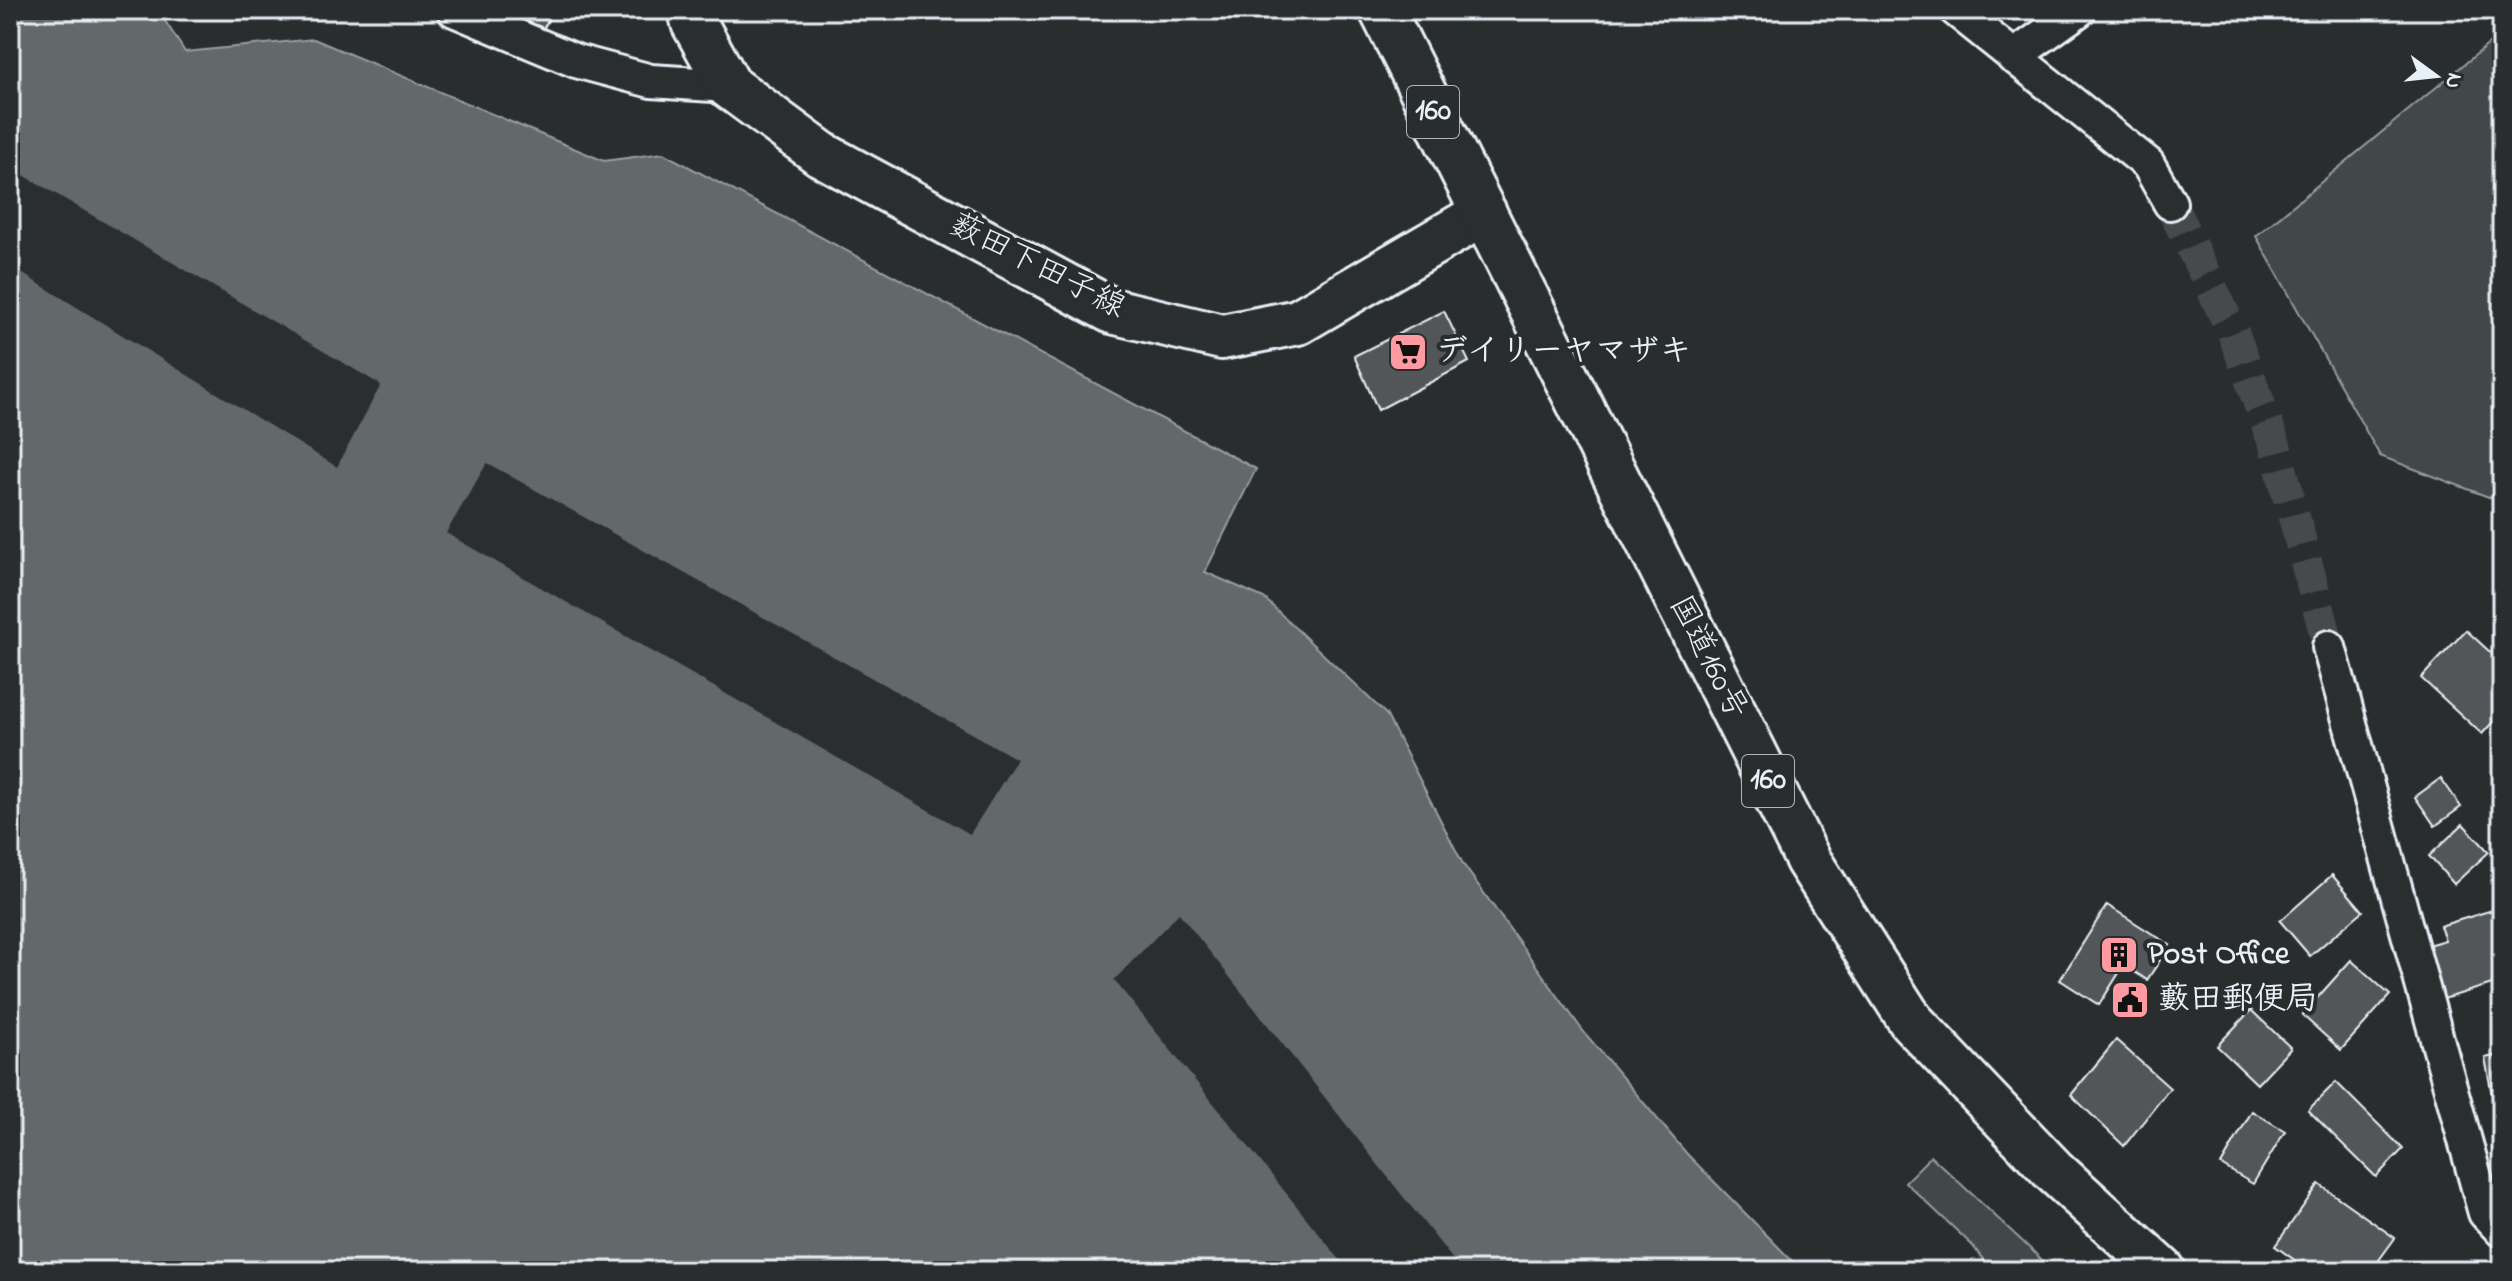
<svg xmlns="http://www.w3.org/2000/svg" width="2512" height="1281" viewBox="0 0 2512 1281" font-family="'Indie Flower','Klee One',sans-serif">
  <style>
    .green { fill: #424648; stroke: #959ca0; stroke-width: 2 }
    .water { fill: #63686b; stroke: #989fa3; stroke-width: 2 }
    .pier { fill: #2a2d2e }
    .building { fill: #535759; stroke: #e8f1f8; stroke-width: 2 }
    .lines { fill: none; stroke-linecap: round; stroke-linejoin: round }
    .minor-tunnel { stroke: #464a4c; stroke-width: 32; stroke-dasharray: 32 16; stroke-linecap: butt }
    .minor-casing { stroke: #e8f1f8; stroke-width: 38 }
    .secondary-casing { stroke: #e8f1f8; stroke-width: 50 }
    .trunk-casing { stroke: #e8f1f8; stroke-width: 50 }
    .minor { stroke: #2a2d2e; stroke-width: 32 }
    .secondary { stroke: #2a2d2e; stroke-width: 44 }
    .trunk { stroke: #2a2d2e; stroke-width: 44 }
    .labels { text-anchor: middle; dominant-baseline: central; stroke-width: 8; stroke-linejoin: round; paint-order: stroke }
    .shield { fill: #2a2d2e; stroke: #afb6bb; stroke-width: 2 }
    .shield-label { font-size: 30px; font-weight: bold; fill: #e8f1f8 }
    .street-label { font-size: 32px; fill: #e8f1f8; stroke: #2a2d2e }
    .poi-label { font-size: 32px; font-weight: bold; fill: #e8f1f8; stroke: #2a2d2e; text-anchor: start }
  </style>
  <rect width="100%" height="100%" fill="#2a2d2e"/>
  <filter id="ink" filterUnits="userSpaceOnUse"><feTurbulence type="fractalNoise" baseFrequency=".0125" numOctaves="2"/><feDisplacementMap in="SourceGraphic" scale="16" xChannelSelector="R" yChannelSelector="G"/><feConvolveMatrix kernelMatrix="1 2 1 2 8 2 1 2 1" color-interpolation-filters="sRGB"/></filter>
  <g filter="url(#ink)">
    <path class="green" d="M2502 33V502L2380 456 2256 236Z
      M1931 1156 2054 1271H1992L1972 1245 1905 1182Z"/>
    <path class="water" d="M10 10H158L185 52 314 39 604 161 663 153 1256 469 1205 572 1264 598 1386 714 1463 864 1583 1031 1687 1154 1802 1271H10Z"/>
    <path class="pier" d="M10 167 381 385 337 467 10 266Z
      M487 463 1017 759 970 834 446 533Z
      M1179 913 1462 1271H1349L1114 980Z"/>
    <path class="building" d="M499 10H554L542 31Z
      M1444 311 1469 362 1378 410 1354 356Z
      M2466 630 2502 663V712L2482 734 2421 678Z
      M2441 778 2461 807 2435 826 2415 797Z
      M2463 824 2489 852 2454 884 2429 856Z
      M2499 825H2502V888H2497Z
      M2332 875 2363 911 2310 956 2280 921Z
      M2107 905 2170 945 2147 980 2124 965 2099 1005 2060 980Z
      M2502 907V981L2437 1001 2421 947 2445 940 2440 926Z
      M2351 960 2390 995 2341 1050 2302 1015Z
      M2251 1010 2291 1048 2257 1084 2217 1046Z
      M2116 1040 2170 1088 2124 1146 2071 1095Z
      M2502 1054V1098L2493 1100 2485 1058Z
      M2336 1082 2403 1149 2376 1177 2308 1110Z
      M2252 1111 2285 1131 2253 1184 2221 1165Z
      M2319 1184 2395 1238 2371 1271H2310L2275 1246Z"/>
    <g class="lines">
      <path class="minor-tunnel" d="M2170 203 2233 332 2275 446 2329 647"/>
      <defs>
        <path id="minor" d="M454 10 576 61 651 81 729 86
          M1956 10 2148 164 2170 203
          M2013 57 2079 10
          M2329 647 2485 1213 2502 1231"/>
        <path id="secondary" d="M691 10 694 23 729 86 821 154 1112 311 1222 337 1298 322 1484 213"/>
        <path id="trunk" d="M1382 10 1808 860 1911 1021 2054 1171 2163 1271"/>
      </defs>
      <use href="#minor" class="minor-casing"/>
      <use href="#secondary" class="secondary-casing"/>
      <use href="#trunk" class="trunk-casing"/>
      <use href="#minor" class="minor"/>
      <use href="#secondary" class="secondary"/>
      <use href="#trunk" class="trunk"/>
    </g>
  </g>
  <defs>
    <symbol id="supermarket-square" viewBox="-11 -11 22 22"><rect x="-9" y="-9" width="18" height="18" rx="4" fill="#ff9aa2" stroke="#2a2d2e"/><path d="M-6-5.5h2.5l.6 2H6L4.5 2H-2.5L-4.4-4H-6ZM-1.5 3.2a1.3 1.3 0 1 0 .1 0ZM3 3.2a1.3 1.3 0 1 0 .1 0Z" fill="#111"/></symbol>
    <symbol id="building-square" viewBox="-11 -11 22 22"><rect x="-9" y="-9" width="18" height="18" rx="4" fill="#ff9aa2" stroke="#2a2d2e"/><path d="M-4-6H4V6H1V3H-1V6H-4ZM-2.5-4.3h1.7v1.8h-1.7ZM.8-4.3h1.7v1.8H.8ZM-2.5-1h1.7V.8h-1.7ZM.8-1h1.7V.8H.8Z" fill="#111"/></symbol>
    <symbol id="civic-square" viewBox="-11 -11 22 22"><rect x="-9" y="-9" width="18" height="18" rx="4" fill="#ff9aa2" stroke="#2a2d2e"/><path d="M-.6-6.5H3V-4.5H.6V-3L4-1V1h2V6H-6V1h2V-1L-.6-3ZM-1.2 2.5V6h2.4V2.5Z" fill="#111"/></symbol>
  </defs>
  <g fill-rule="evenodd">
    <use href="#supermarket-square" x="1386" y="330" width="44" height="44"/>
    <use href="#building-square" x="2097" y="933" width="44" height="44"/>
    <use href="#civic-square" x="2108" y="978" width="44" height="44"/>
  </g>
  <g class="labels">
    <g class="shield">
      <rect x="1407" y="86" width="52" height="52" rx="6"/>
      <rect x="1742" y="755" width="52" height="52" rx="6"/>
    </g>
    <g class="shield-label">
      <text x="1433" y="112">160</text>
      <text x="1768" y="781">160</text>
    </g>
    <g class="street-label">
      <text transform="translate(1037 267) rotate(27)">薮田下田子線</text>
      <text transform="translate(1707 658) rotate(63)">国道160号</text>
    </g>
    <g class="poi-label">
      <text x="1436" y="352">デイリーヤマザキ</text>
      <text x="2147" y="955">Post Office</text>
      <text x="2158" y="1000">藪田郵便局</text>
    </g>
  </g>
  <rect width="2512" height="1281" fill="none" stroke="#2a2d2e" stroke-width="40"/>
  <rect x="20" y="20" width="2472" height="1241" fill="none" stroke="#e8f1f8" stroke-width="3" filter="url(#ink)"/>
  <g transform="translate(2436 76) rotate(105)" stroke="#2a2d2e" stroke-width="6" paint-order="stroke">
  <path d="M0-6L14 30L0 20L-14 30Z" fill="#e8f1f8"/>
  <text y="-12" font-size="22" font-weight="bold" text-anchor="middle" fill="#e8f1f8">N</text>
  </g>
</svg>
